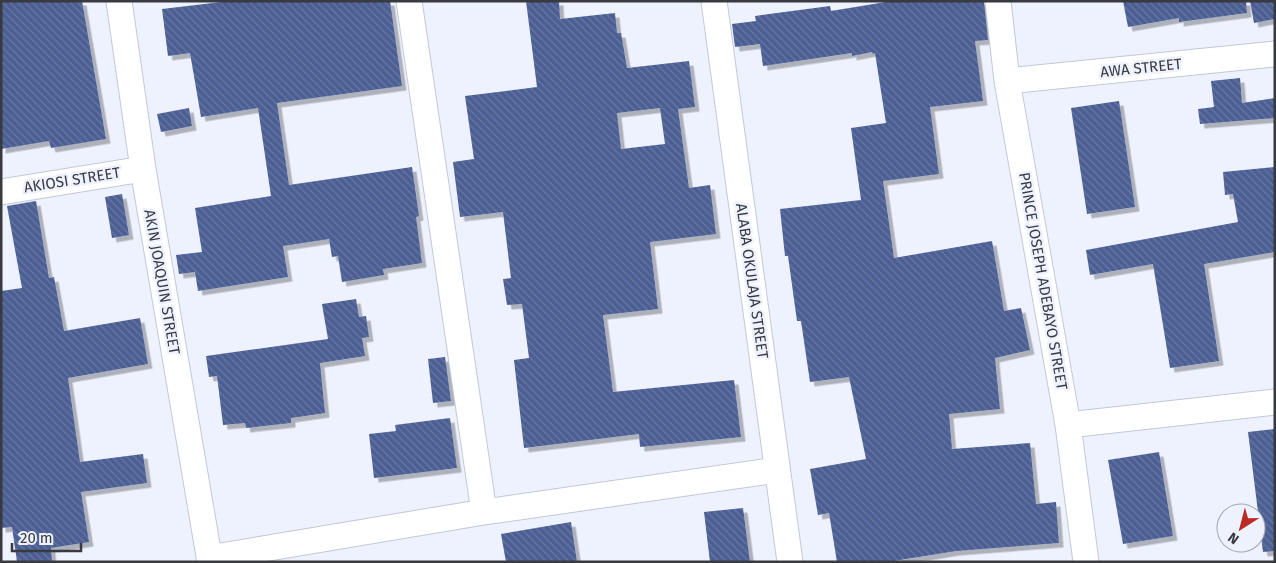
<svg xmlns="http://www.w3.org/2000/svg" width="1276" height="563" viewBox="0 0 1276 563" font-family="'Fira Sans',sans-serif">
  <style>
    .building { fill: url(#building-back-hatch); fill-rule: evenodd; filter: url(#shadow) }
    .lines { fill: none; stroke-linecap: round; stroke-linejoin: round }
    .minor-casing { stroke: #c2c8d6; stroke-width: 27 }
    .minor { stroke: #fff; stroke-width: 25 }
    .labels { text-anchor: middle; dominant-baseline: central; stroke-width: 5; stroke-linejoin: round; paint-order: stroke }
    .street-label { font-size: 15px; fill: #383a40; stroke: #edf2fe }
  </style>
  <defs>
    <pattern id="building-back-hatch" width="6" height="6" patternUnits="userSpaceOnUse" patternTransform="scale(1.25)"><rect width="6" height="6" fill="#4b5f94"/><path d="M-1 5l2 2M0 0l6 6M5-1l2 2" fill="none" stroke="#6978a0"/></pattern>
    <filter id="shadow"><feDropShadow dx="4.5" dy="4.5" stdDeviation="0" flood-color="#0004"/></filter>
  </defs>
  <rect width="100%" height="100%" fill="#edf2fe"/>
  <path class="building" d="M1 1H82L106 139 51 148 49 141 1 149Z
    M230 1H390L402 86 277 103 289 185 412 167 419 216 416 217 422 263 383 269 384 275 342 282 338 256 332 257 329 239 283 246 288 277 198 291 195 272 179 274 176 255 202 252 195 208 271 196 258 108 201 117 190 53 168 56 162 9Z
    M526 1H559L560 19 615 13 617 33H621L627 68 689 61 695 107 678 109 689 188 710 185 716 234 650 242 658 309 603 315 613 392 734 380 741 437 640 447 639 434 524 448 514 360 529 358 522 304 507 305 503 279 511 278 503 212 460 217 453 162 474 159 465 96 537 87ZM660 108 665 144 621 149 617 113Z
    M892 1H984L988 40 975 41 983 101 930 107 939 174 883 181 894 258 992 241 1004 311 1021 308 1030 350 995 358 1000 409 949 414 952 449 1030 443 1036 504 1056 502 1059 543 956 551 887 562H837L829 513 818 515 810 469 866 459 849 377 810 382 801 321H797L788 256H785L780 209 861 200 851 128 886 123 875 53 873 54 872 52 852 56V53L763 66 760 44 735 47 732 24 756 21 755 16 830 6 831 11Z
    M1123 1H1246L1247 13 1179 22V18L1128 27Z
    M1250 1H1275V19L1254 23Z
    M1240 78 1242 103 1275 98V118L1200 124 1198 109 1214 107 1211 81Z
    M1119 101 1135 207 1087 214 1071 108Z
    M189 108 192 126 161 132 157 114Z
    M1275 167V252L1204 264 1219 361 1170 368 1153 264 1090 275 1086 250 1238 222 1233 194 1225 195 1223 172Z
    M122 194 129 235 112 238 105 197Z
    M36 201 49 278 54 277 64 331 140 318 148 364 68 378 80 462 143 454 147 483 81 492 89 542 51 548 52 562H17L12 527 1 528V291L22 288 7 206Z
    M356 299 359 317 366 316 369 337 362 338 365 356 320 363 325 413 291 418V423L246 428 245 423 223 425 217 376 209 377 206 356 328 339 322 304Z
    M445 357 451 401 433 403 428 359Z
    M450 418 457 468 374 478 369 434 396 431 395 425Z
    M1275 429V551L1263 552 1248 432Z
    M1159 452 1173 536 1123 544 1108 460Z
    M743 508 750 562H710L704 512Z
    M571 522 577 562H506L501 534Z"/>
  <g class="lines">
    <defs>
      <path id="minor" d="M119 1 143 169 210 562
        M409 1 484 512
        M714 1 790 562
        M998 1 1007 81 1068 425 1086 562
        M1007 81 1275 54
        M1 192 143 169
        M1068 425 1275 402
        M209 558 484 512 777 470"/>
    </defs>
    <use href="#minor" class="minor-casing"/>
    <use href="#minor" class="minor"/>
  </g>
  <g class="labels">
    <g class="street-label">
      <text transform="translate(1141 68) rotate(-6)">AWA STREET</text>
      <text transform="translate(72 180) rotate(-9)">AKIOSI STREET</text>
      <text transform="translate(752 281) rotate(82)">ALABA OKULAJA STREET</text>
      <text transform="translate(1043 281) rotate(80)">PRINCE JOSEPH ADEBAYO STREET</text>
      <text transform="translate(162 282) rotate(80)">AKIN JOAQUIN STREET</text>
    </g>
  </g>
  <rect width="1276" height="563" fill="none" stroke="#383a40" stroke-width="5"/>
  <g transform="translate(1241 528) rotate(216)"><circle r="24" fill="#edf2fe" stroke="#a5a8b2"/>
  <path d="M0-4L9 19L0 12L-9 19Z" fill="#b92b24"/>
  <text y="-8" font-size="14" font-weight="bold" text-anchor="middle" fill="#383a40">N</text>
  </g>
  <path d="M12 543v8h69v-8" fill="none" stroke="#383a40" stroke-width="2.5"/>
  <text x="20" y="543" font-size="15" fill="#383a40" stroke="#edf2fe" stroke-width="4" paint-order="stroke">20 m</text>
</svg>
